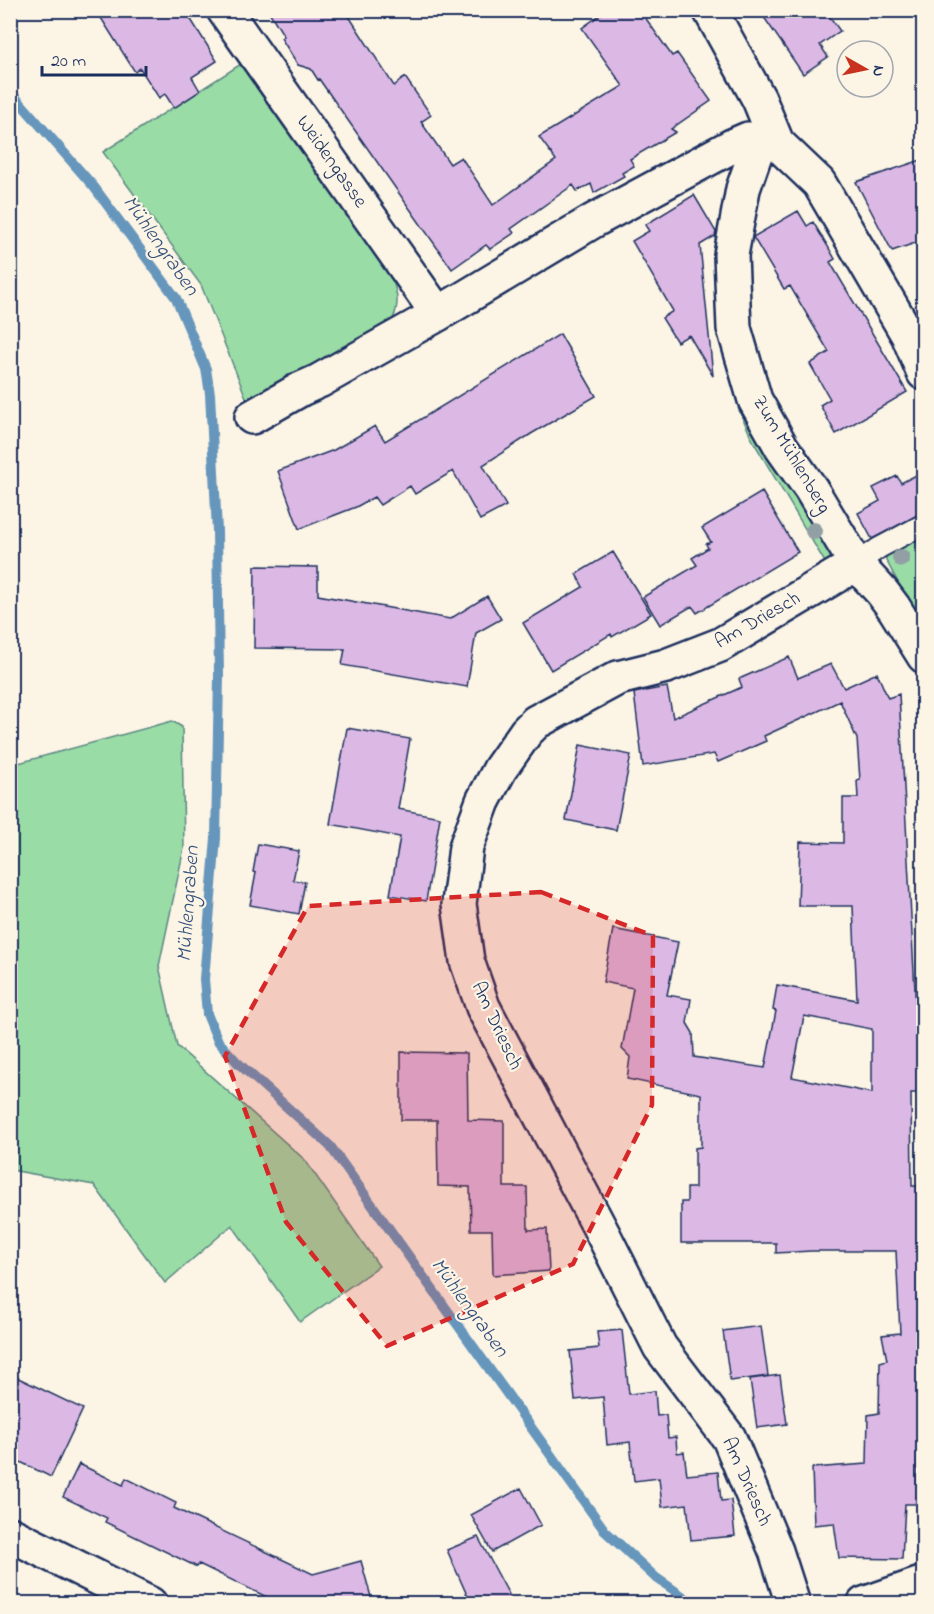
<svg xmlns="http://www.w3.org/2000/svg" width="934" height="1614" viewBox="0 0 934 1614" font-family="'Indie Flower',sans-serif">
  <style>
    .green { fill: #9adca6; stroke: #5a8682; stroke-width: 1.5 }
    .lines { fill: none; stroke-linecap: round; stroke-linejoin: round }
    .stream { stroke: #6696bc; stroke-width: 10 }
    .building { fill: #dcb9e4; stroke: #1b2f5e; stroke-width: 1.5; fill-rule: evenodd }
    .service-casing { stroke: #1b2f5e; stroke-width: 24 }
    .minor-casing { stroke: #1b2f5e; stroke-width: 38 }
    .service { stroke: #fcf5e5; stroke-width: 20 }
    .minor { stroke: #fcf5e5; stroke-width: 33 }
    .tree { fill: #92a0a5 }
    .marked { fill: #d62828; fill-opacity: 0.2; stroke: #d62828; stroke-width: 4.5; stroke-dasharray: 12 8; stroke-linejoin: round }
    .labels { text-anchor: middle; dominant-baseline: central; stroke-width: 4.5; stroke-linejoin: round; paint-order: stroke }
    .street-label { font-size: 20px; fill: #1b2f5e; stroke: #fcf5e5 }
    .water-label { font-size: 21px; font-style: italic; fill: #34517d; stroke: #fcf5e5 }
  </style>
  <rect width="100%" height="100%" fill="#fcf5e5"/>
  <filter id="ink" filterUnits="userSpaceOnUse"><feTurbulence type="fractalNoise" baseFrequency=".0167" numOctaves="2"/><feDisplacementMap in="SourceGraphic" scale="12" xChannelSelector="R" yChannelSelector="G"/><feConvolveMatrix kernelMatrix="1 2 1 2 8 2 1 2 1" color-interpolation-filters="sRGB"/></filter>
  <g filter="url(#ink)">
    <path class="green" d="M241 64 392 279C399 296 399 309 390 325L251 410 201 285 103 152Z
      M738 408 833 547 834 555 826 564 753 441Z
      M923 532V629L886 560 887 551Z
      M172 721 182 727 184 848 159 966 177 1046 305 1160 379 1266 300 1322 232 1225 165 1283 94 1185 11 1170V765Z"/>
    <g class="lines">
      <path class="stream" d="M10 91 94 187 176 298 206 369 210 394 217 531 219 676 216 838 204 979 207 1014 218 1041 237 1062 330 1146 605 1531 655 1577 694 1604"/>
    </g>
    <path class="building" d="M96 10H185L217 61 192 77 200 91 174 108 165 94 159 98 140 68 135 72Z
      M268 10H345L394 86 405 77 431 115 421 122 450 164 461 157 493 205 556 160 539 137 623 86 582 28 607 10H640L672 56 677 53 711 101 671 129 676 132 630 159 634 166 622 173 624 176 594 193 591 184 577 191 573 185 511 229 514 233 490 249 486 245 452 269 319 79 318 80 311 69 298 65 281 38 284 36Z
      M759 10H825L840 31 820 45 828 57 803 74Z
      M924 159V240L892 251 856 182Z
      M694 195 716 232 715 236 700 245 713 376 689 335 677 342 662 318 673 311 632 241 649 231 645 225Z
      M798 211 807 226 813 222 827 245 835 259 830 262 907 392 836 434 820 405 830 399 810 364 829 352 790 286 784 289 753 237Z
      M560 334 596 396 531 434 483 465 506 506 480 520 453 471 415 494 410 486 380 505 374 497 356 507 299 529 278 471 334 450 375 426 385 441Z
      M924 471V512L872 539 858 513 880 501 873 488 897 476 901 483Z
      M762 492 798 552 697 613 692 606 660 625 643 597 697 565 692 558 708 548 706 544 711 542 702 528Z
      M613 552 651 614 612 637 611 634 551 670 523 623 583 587 576 574Z
      M255 566 318 567V595L450 619 487 596 501 619 476 633 467 687 342 665 345 649 254 648Z
      M789 657 798 678 831 664 844 688 877 673 888 698 899 694 918 1046 917 1093H911L912 1186H918V1229H924L923 1443H919L917 1504H905L902 1559 839 1558 834 1523 814 1525 812 1468 867 1464 868 1415 879 1413 880 1362 887 1360 882 1335 900 1333 896 1251H811L776 1253V1243H681V1202H687V1188H695V1148L701 1147V1094L627 1079 630 1057 622 1049 633 988 603 982 613 929 678 942 667 995 691 999 687 1023 693 1033 694 1057 765 1068 776 1011 773 1010 777 985 857 1000 853 906H798L800 842 843 843V798H858L857 781 860 780 857 739 840 701 764 736 766 741 718 762 714 754 643 766 634 693 667 687 673 718 742 687 739 679ZM804 1016 872 1029V1093L792 1077Z
      M347 728 410 739 398 809 440 817 426 901 390 895 400 837 330 824Z
      M580 745 631 755 616 830 566 820Z
      M258 844 299 851 293 880 305 882 299 914 250 905 256 873 253 872Z
      M401 1052 467 1053 468 1120 504 1121V1187H527L528 1230 547 1229 549 1271 493 1275 492 1230H471L470 1187 438 1186 437 1120H401Z
      M761 1326 768 1376 730 1381 723 1331Z
      M622 1330 629 1394 655 1391 657 1416 666 1415 668 1438 676 1437 677 1453 684 1452 687 1475 718 1472 721 1501 731 1500 735 1536 691 1540 687 1504 662 1507 659 1478 634 1481 630 1442 607 1445 603 1397 575 1400 570 1351 599 1348 597 1332Z
      M10 1374 83 1409 51 1477 10 1457Z
      M780 1375 787 1424 757 1428 750 1379Z
      M79 1464 123 1485 126 1478 176 1503 174 1508 313 1574 361 1561 373 1604H281L199 1564 197 1567 105 1522 107 1518 63 1497Z
      M521 1488 541 1525 492 1552 471 1515Z
      M478 1537 514 1604H471L447 1550Z"/>
    <g class="lines">
      <defs>
        <path id="service" d="M856 564 879 548 924 524"/>
        <path id="minor" d="M224 10 438 314
          M710 10 759 99 777 143 819 183 908 335 924 373
          M777 143 760 140 743 189 731 255 734 328 755 400 782 448 811 489 856 564 882 592 894 608 924 656
          M252 417 301 389 319 381 438 314 593 221 732 146 748 139 760 140
          M10 1534 150 1604
          M793 1604 776 1551 729 1438 660 1347 603 1234 483 1007 467 961 459 904 466 847 483 801 500 769 526 732 536 722 618 678 666 666 720 645 856 564
          M864 1604 924 1583"/>
      </defs>
      <use href="#service" class="service-casing"/>
      <use href="#minor" class="minor-casing"/>
      <use href="#service" class="service"/>
      <use href="#minor" class="minor"/>
    </g>
    <g class="tree">
      <circle cx="814" cy="531" r="9"/>
      <circle cx="901" cy="558" r="9"/>
    </g>
  </g>
  <path class="marked" d="M541 892 653 936 652 1105 573 1264 387 1346 286 1222 225 1056 308 906Z"/>
  <g class="labels">
    <g class="street-label">
      <text transform="translate(331 162) rotate(55)">Weidengasse</text>
      <text transform="translate(791 455) rotate(59)">Zum Mühlenberg</text>
      <text transform="translate(758 621) rotate(-30)">Am Driesch</text>
      <text transform="translate(496 1026) rotate(65)">Am Driesch</text>
      <text transform="translate(746 1482) rotate(66)">Am Driesch</text>
    </g>
    <g class="water-label">
      <text transform="translate(160 246) rotate(55)">Mühlengraben</text>
      <text transform="translate(189 904) rotate(-86)">Mühlengraben</text>
      <text transform="translate(469 1308) rotate(54)">Mühlengraben</text>
    </g>
  </g>
  <rect width="934" height="1614" fill="none" stroke="#fcf5e5" stroke-width="36"/>
  <rect x="18" y="18" width="898" height="1578" fill="none" stroke="#1b2f5e" stroke-width="2" filter="url(#ink)"/>
  <g transform="translate(865 69) rotate(99)"><circle r="28" fill="#fcf5e5" stroke="#a2a6af" stroke-width="1.5"/>
  <path d="M0-4.5L10 22L0 15L-10 22Z" fill="#c8321e"/>
  <text y="-9" font-size="16" font-weight="bold" text-anchor="middle" fill="#1b2f5e">N</text>
  </g>
  <path d="M42 66v9h104v-9" fill="none" stroke="#1b2f5e" stroke-width="3"/>
  <text x="51" y="66" font-size="18" fill="#1b2f5e" stroke="#fcf5e5" stroke-width="4.5" paint-order="stroke">20 m</text>
</svg>
